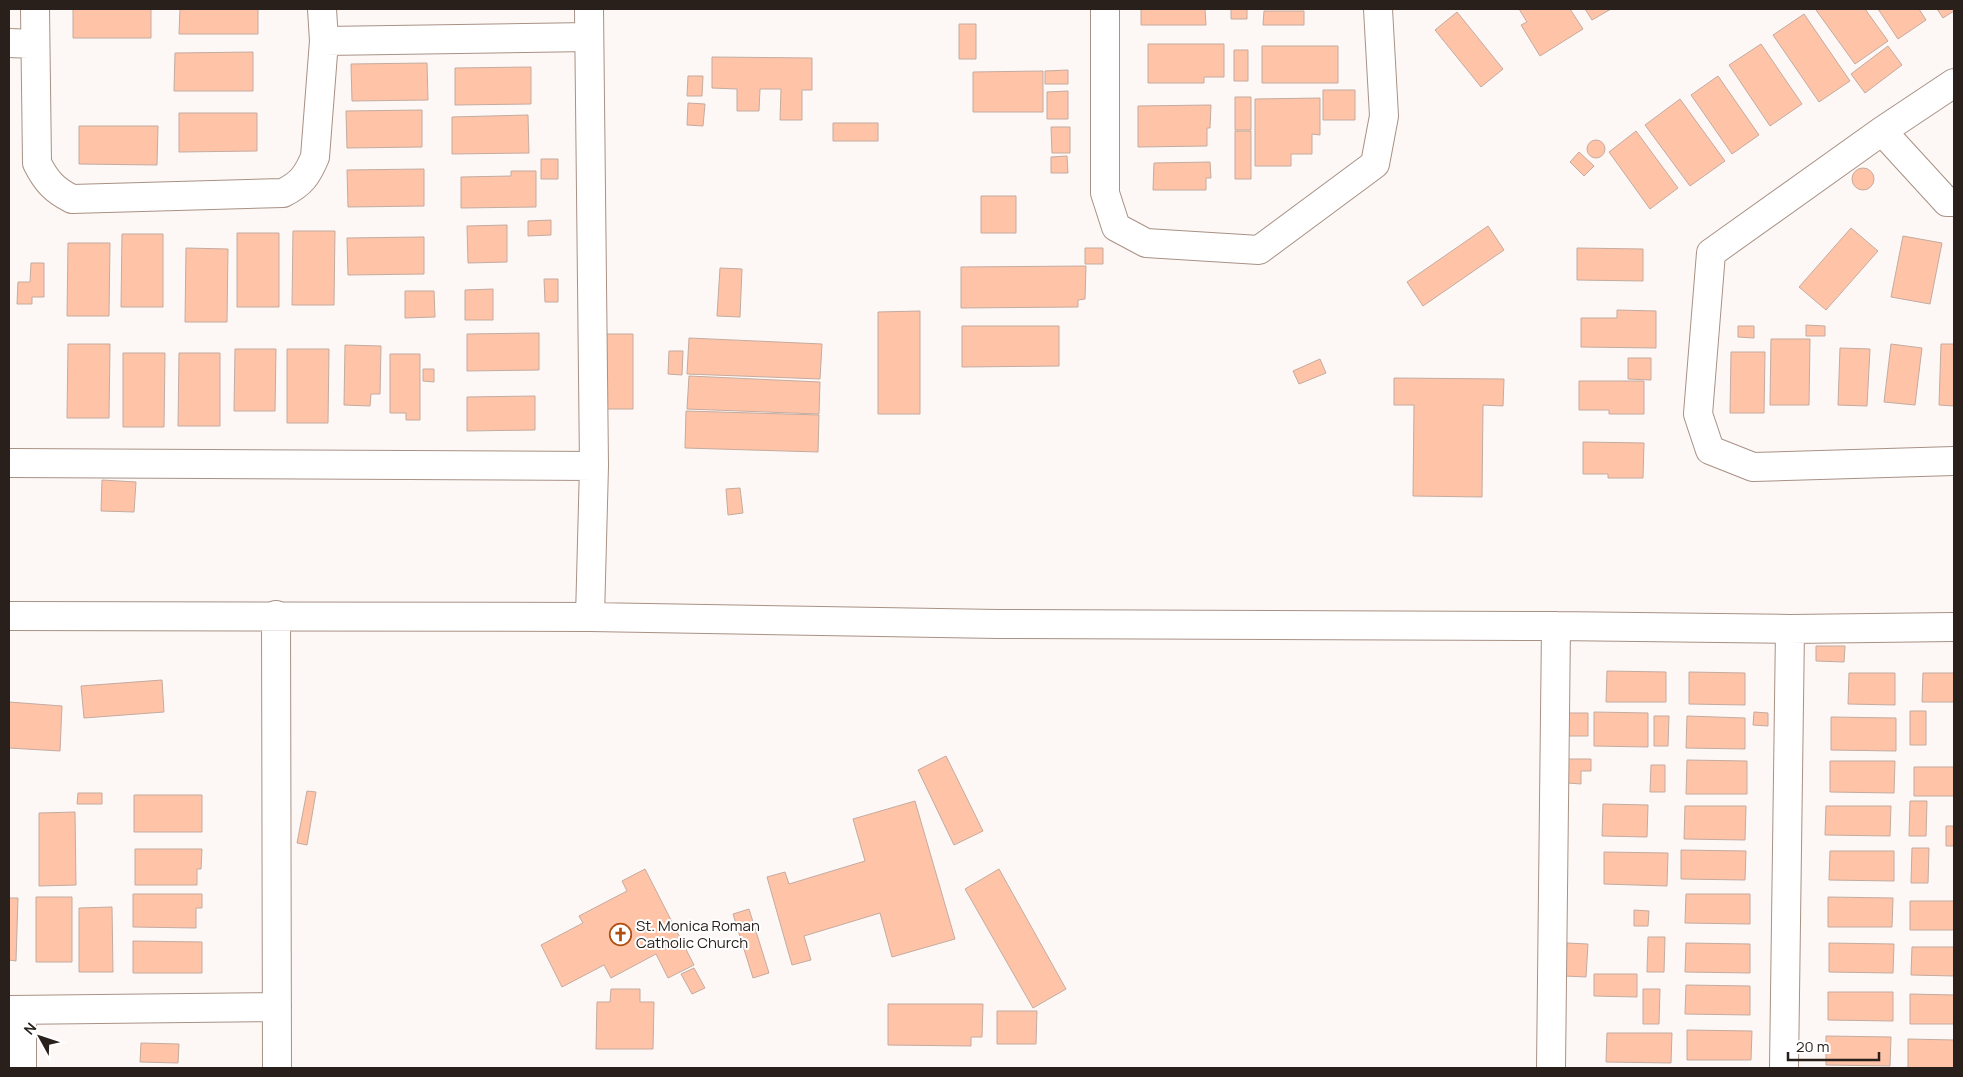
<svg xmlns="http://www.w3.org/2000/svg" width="1963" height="1077" viewBox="0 0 1963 1077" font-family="Manrope,sans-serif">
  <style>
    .building { fill: #ffc3a7; stroke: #c4aba0 }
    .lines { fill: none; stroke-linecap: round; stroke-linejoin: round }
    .minor-casing { stroke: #a89185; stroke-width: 30 }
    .minor { stroke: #fff; stroke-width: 28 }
    .labels { text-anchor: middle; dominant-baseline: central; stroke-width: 4; stroke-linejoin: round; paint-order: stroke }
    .poi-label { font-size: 15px; fill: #29201c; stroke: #fff; text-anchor: start }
  </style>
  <rect width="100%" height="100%" fill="#fdf8f5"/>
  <path class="building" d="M73 9H151V38H73Z
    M180 9H258V34H179Z
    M1141 9H1205L1206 25H1141Z
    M1231 9H1247V19H1231Z
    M1519 9H1570L1583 29 1540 56 1521 25 1527 22Z
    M1585 9H1611L1592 20Z
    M1818 9H1865L1888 41 1855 64 1816 10Z
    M1878 9H1919L1926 20 1898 39Z
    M1937 9H1954V11L1943 18Z
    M1264 11H1304V25H1263Z
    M1457 12 1503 69 1481 87 1435 30Z
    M1804 14 1850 81 1819 102 1773 35Z
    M959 24H976V59H959Z
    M1148 44H1224V77H1204V83H1148Z
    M1761 44 1802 104 1770 126 1729 65Z
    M1262 46H1338V83H1262Z
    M1888 46 1902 65 1865 93 1851 74Z
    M1234 50H1248V81H1234Z
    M253 52V91H174L175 53Z
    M712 57 812 58V90H802V120H780L781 89H760L759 111H737V89L712 88Z
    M427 63 428 100 352 101 351 64Z
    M531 67V104L455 105V68Z
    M1068 70V84H1045V71Z
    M1043 71V112H973V72Z
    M688 76H703L702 96H687Z
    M1718 76 1759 135 1732 154 1691 95Z
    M1323 90H1355V120H1323Z
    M1068 91V119H1047V92Z
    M1235 97H1251V130H1235Z
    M1320 98V135L1312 134V154H1291V166H1255V99Z
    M1680 99 1725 161 1690 186 1645 125Z
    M688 103 705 104 703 126 687 125Z
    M1211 105 1210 128H1207V146L1138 147V106Z
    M422 110V147L347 148 346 111Z
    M179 113H257V151L179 152Z
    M528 115 529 153 452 154V117Z
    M833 123H878V141H833Z
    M79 126H158L157 165 79 164Z
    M1051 127H1070V153H1052Z
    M1235 131H1251V179H1235Z
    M1636 131 1678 188 1650 209 1609 152Z
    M1587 149a9 9 0 1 1 18 0a9 9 0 1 1-18 0Z
    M1579 152 1594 166 1584 176 1570 162Z
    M1067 156 1068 173H1051V157Z
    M541 159H558V179H541Z
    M1210 162 1211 178H1206V190H1153L1154 163Z
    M1852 179a11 11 0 1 1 22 0a11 11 0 1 1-22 0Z
    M424 169V206L348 207 347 170Z
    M511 171H536V207L461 208V177L511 176Z
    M981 196H1016V233H981Z
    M551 220V235L528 236V221Z
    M507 225V262L468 263 467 226Z
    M1488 226 1504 250 1423 306 1407 282Z
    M1851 228 1878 251 1826 310 1799 287Z
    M293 231H335L334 305H292Z
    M237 233H279V307H237Z
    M122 234H163V307H121Z
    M1903 236 1942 243 1930 304 1891 297Z
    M424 237V274L348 275 347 238Z
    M68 243H110L109 316H67Z
    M186 248 228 249 227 322H185Z
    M1085 248H1103V264H1085Z
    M1577 248 1643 249V281L1577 280Z
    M31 263H44V297H32V304H17L18 282H30Z
    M1086 266 1085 299 1078 300V307L961 308V267Z
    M720 268 742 269 740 317 717 316Z
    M544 279H558V302H545Z
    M493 289V320H465V290Z
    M405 291H434L435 317 405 318Z
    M1617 310 1656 311V348L1581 347V318H1617Z
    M920 311V414H878V312Z
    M1806 325 1825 326V336H1806Z
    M962 326H1059V366L962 367Z
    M1738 326H1754V338L1738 337Z
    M539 333V370L467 371V334Z
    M604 334H633V409H605Z
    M689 338 822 344 820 379 687 374Z
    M1771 339H1810L1809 405H1770Z
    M68 344H110L109 418H67Z
    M1891 344 1922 348 1915 405 1884 402Z
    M1941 344H1954V406L1939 405Z
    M345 345 381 346 380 394H371L370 406 344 405Z
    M1840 348 1870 349 1867 406 1838 405Z
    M235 349H276L275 411H234Z
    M287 349H329L328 423H287Z
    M669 351H683L682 375 668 374Z
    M1731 352H1765L1764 413H1730Z
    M123 353H165L164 427H123Z
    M179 353H220V426H178Z
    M390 354H420V420H406V413H390Z
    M1628 358H1651V380L1628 379Z
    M1320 359 1326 373 1299 384 1293 371Z
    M423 369H434V382L423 381Z
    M689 376 820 382 819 414 687 409Z
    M1394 378 1504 379 1503 406 1483 405 1482 497 1413 496 1414 405H1394Z
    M1579 381H1644V414H1609V410H1579Z
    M535 396V430L467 431V397Z
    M686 411 819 415 818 452 685 448Z
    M1583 442 1644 443 1643 478H1608V474H1583Z
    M102 480 136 482 134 512 101 511Z
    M740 488 743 513 728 515 726 489Z
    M1816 646H1845L1844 662 1816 661Z
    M1607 671 1666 672V702H1606Z
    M1689 672 1745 673V705L1689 704Z
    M1849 673H1895V705L1848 704Z
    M1923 673H1954V702H1922Z
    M162 680 164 712 84 718 81 686Z
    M9 702 62 706 60 751 9 748Z
    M1910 711H1926V745H1910Z
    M1594 712 1648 713V747L1594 746Z
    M1754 712 1768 713V726L1753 725Z
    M1567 713H1588V736H1567Z
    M1654 716H1669L1668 746H1654Z
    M1687 716 1745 718V749L1686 748Z
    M1831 717 1896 718V751L1831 750Z
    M946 756 983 831 954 845 918 770Z
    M1568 759H1591V771H1581V784L1568 783Z
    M1687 760 1747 761V794H1686Z
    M1830 761H1895L1894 793 1830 792Z
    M1651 765H1665V792H1650Z
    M1914 767H1954V796H1914Z
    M307 791 316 792 307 845 297 843Z
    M78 793H102V804H77Z
    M134 795H202V832H134Z
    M915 801 955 939 892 957 880 913 804 936 811 960 792 965 767 877 785 872 789 884 865 861 853 819Z
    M1910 801H1927L1926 836H1909Z
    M1603 804 1648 805 1647 837 1602 836Z
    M1685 806H1746L1745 840 1684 839Z
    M1826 806H1891L1890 836 1825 835Z
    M75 812 76 885 39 886V813Z
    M1946 826H1954V846H1946Z
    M1912 848H1929L1928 883H1911Z
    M135 849H202L201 869H197V885H135Z
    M1681 850 1746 851 1745 880 1681 879Z
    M1830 851H1894V881L1829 880Z
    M1604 852 1668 853 1667 886 1604 884Z
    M645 869 694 965 668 978 656 954 611 978 604 965 562 987 541 945 583 923 579 916 627 891 622 881Z
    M999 869 1066 989 1033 1008 965 889Z
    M133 894H202V908H196V928L133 927Z
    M1686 894H1750V924L1685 923Z
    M36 897H72V962H36Z
    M1828 897 1893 898 1892 927H1828Z
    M9 898H18L16 961 9 960Z
    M1910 901H1954V930H1910Z
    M112 907 113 972H79V908Z
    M749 909 769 973 753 978 733 914Z
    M1634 910 1649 911 1648 926H1634Z
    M1648 937H1665L1664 972H1647Z
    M133 941 202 942V973H133Z
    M1567 943 1588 944 1586 977 1565 976Z
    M1686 943 1750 944V973L1685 972Z
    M1829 943 1894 944 1893 973 1829 972Z
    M1912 947H1954V976L1911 975Z
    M694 968 705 988 692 994 681 974Z
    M1594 974H1637V997L1594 996Z
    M1686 985 1750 986V1015L1685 1014Z
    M611 989H640V1002H654L653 1049H596L597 1002H610Z
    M1643 989H1660L1659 1024H1643Z
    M1828 992H1893V1021L1828 1020Z
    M1910 994 1954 995V1024H1910Z
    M888 1004H983L982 1037H971V1046L888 1045Z
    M997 1011H1037L1036 1044H997Z
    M1687 1030 1752 1031 1751 1060H1687Z
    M1607 1033H1672L1671 1063 1606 1062Z
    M1826 1036 1891 1037 1890 1066 1826 1065Z
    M1908 1039 1954 1040V1068H1908Z
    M141 1043 179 1044 178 1063 140 1062Z"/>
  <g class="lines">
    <defs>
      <path id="minor" d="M35 9 37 163C46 181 54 190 72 199L283 193C301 184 307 176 315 157L324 41 322 9
        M589 9 594 466 590 617
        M1105 9V193L1116 227 1146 243 1259 250 1375 164 1384 116 1378 9
        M324 41 589 37
        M9 43 35 44
        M1954 83 1882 131 1711 253 1698 414 1710 450 1753 467 1954 461
        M1882 131 1947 202H1954
        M9 463 594 466
        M276 615 277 1068
        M9 616 590 617 998 624 1556 626 1790 629 1954 627
        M9 1010 277 1007
        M22 1068V1010
        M1551 1068 1556 626
        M1784 1068 1790 629"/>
    </defs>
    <use href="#minor" class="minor-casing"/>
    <use href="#minor" class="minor"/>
  </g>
  <defs>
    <symbol id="church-ring" viewBox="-11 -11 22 22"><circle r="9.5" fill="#fff" stroke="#b14f11" stroke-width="1.5"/><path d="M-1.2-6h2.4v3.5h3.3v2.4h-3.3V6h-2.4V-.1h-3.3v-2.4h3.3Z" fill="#b14f11"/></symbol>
  </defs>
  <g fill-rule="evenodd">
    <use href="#church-ring" x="608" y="922" width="25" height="25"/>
  </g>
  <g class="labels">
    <g class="poi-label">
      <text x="636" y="925">St. Monica Roman<tspan x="636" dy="17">Catholic Church</tspan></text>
    </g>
  </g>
  <rect width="1963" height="1077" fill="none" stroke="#29201c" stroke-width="20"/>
  <g transform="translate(40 1037) rotate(310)" stroke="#ffffff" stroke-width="4" paint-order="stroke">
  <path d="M0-4L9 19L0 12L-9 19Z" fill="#29201c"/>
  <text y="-8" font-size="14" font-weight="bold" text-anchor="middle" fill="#29201c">N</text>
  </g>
  <path d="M1788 1052v8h91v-8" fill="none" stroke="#29201c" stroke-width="2.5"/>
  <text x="1796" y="1052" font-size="15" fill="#29201c" stroke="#ffffff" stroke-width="4" paint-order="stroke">20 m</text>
</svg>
